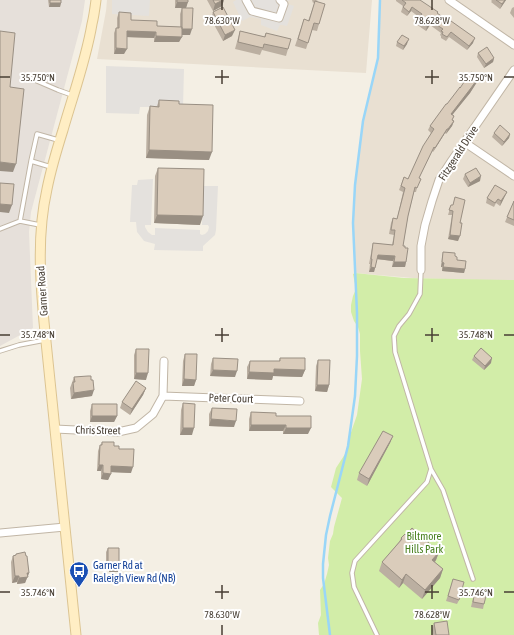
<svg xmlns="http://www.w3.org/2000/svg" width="514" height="635" viewBox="0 0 514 635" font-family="'Asap Condensed',sans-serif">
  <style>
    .residential { fill: #e9e0d2 }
    .industrial { fill: #e6e0da }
    .green { fill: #d2eda8 }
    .parking { fill: #e4e1dd }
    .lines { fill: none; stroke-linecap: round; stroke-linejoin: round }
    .stream { stroke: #99d6f8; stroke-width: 2.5 }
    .lane-casing { stroke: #c1b6a6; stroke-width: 5.5 }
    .street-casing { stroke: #c1b6a6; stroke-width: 9 }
    .secondary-casing { stroke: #dcc491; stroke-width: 11 }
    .lane { stroke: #fff; stroke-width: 3.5 }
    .street { stroke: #fff; stroke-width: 7 }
    .secondary { stroke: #ffeec4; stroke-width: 9 }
    .wall { fill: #bbafa1 }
    .shaded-wall { fill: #998f83 }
    .building { fill: #daccbb; stroke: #998f83 }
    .ticks { fill: none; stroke: #473e33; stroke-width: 1.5 }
    .labels { text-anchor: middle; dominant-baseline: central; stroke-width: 4; stroke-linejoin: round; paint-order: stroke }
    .street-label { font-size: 11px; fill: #473e33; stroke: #fff }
    .park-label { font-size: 11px; fill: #498020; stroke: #fff }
    .transit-label { font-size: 11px; fill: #164399; stroke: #fff; text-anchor: start }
    .ticks-label { font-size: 10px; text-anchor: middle; fill: #473e33; stroke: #fff; stroke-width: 4; stroke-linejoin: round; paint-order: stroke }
  </style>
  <rect width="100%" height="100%" fill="#f4efe4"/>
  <path class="residential" d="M107 0H372L366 73 97 59 106 11Z
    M380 0H514V281L413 278 355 273 353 223 355 185 363 121 378 58Z"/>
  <path class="industrial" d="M0 0H85L82 21 31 212 29 232 33 328 0 346Z"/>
  <path class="green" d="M355 273 404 278 514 280V635H319L318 623 321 615 320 590 324 584 327 574 329 565 328 558 330 541 333 534 334 527 342 498 331 487 336 468 347 451 348 441 357 415 362 379 360 351V334L358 327 354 321 351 312V305L353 296 356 289 353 274Z"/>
  <path class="parking" d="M112 0H150L149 16 112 14Z
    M236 0H290L288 1V4L294 6 287 26 282 25H280L277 31 261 25V19L257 18 250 17 242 21 233 2Z
    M106 66 184 69 183 107H140L139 114 106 113Z
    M153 179 151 225H145V227L148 232 152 235H155V228L200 230V234L202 235 205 234 208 231 209 227 208 225H202L203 186H218L216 230 215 235 203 246V251L154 250 155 244 144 241 141 237 137 232 136 222H130L132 185H137L138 180Z"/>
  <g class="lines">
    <path class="stream" d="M330 635 323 578V564L326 535 330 516 348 446 355 396 357 356V313L353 223 355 185 363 121 378 58 380 0"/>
    <defs>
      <path id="lane" d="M23 75 58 90 72 95
        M31 161 51 167
        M40 225 20 221 31 161 37 134 58 140
        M0 229 20 221
        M0 351 19 345 45 340
        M431 469 443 490 473 579
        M377 635 354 587 352 573 355 561 427 482 431 469 395 352 394 336 399 326 409 314 420 294 421 270"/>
      <path id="street" d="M246 0 252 11 279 18 284 4 280 0
        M449 0 514 45
        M464 142 514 176
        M421 270V246L425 225 432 201 439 180 452 160 514 70
        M163 396 300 401
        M55 429 118 432 136 428 153 414 163 396 164 361
        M0 533 65 527"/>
      <path id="secondary" d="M76 635 44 322C40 277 37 234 47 189 51 169 57 149 63 130 73 95 86 60 92 24 94 16 95 8 96 0"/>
    </defs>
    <use href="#lane" class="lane-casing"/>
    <use href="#street" class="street-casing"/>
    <use href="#secondary" class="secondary-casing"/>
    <use href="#lane" class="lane"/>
    <use href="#street" class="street"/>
    <use href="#secondary" class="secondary"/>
  </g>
  <path class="wall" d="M48 0H61L60 7H49Z
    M175 0H188L186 8 190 35H182L179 42H154V38L127 37 124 54H114V33L116 28H117V18L119 12 131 20 157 26 180 27V14L182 8H175Z
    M207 0H224L222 6 213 11Z
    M312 0H318L316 1 319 24 317 31 312 30 306 49 295 46 304 19 308 21 315 2 313 3Z
    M396 0H420L473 43 467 50 449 37 446 41 441 38V36L440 35 441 33 430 25 426 31 416 24 419 17 411 11 407 16 401 12 403 6 396 1Z
    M491 0H506L500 9 491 2 492 1Z
    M514 7V18L510 13 512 8Z
    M213 12 232 36 223 41 211 19Z
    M240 31 264 37 266 33 288 49 286 56 262 50 260 55 235 49Z
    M397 42 407 44 403 50 396 46Z
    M478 53 494 58 493 62 484 68 477 57Z
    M477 82 470 93 452 115 454 116 452 120 454 121 452 126 446 134 445 133 433 152 432 151 419 178 417 188 416 192H414L408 216 403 246 405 248 406 262 405 267H392L393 261 377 259 374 272H369L370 264H369L372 248 373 243 392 245 394 235 389 234 391 223 393 218 397 219 403 192 399 190 404 177 408 179 431 133 428 130 430 126 460 88Z
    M159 100 179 104 209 160 146 158 147 115 150 106H157Z
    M494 133 510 134 509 138 502 146 492 137Z
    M158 168 200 225 154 223 155 176Z
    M465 174 480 181 468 187 463 179Z
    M507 192 500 206 496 203 494 207 486 203 487 198Z
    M455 197 460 223 458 241 448 239 452 215H448L451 205H453Z
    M514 201V226L505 222Z
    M443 252 455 256 457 260 465 269 464 273 442 271V267H441L442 257Z
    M136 349 146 380 134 379V355Z
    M185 354 196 380 194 386H182L183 361Z
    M474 356 491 363 484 370 472 360Z
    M213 358 235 377 210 376 211 364Z
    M280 358 305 370 302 377 273 376 272 380 247 379V367L250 361H279Z
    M318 360 329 385 327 392 315 391 316 366Z
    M74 377 92 396 71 399 70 388Z
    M146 388 143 395 130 415 120 408 122 402Z
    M183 403 192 435H180L181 410Z
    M92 404 117 416 114 422H90V411Z
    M212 408 234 427 209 426V414Z
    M251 412 276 416 308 434H283V431H249V419Z
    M393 436 390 443 367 486 357 480 359 473Z
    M102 442 114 446 119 449 131 473 111 472 108 480 101 479V471H97L98 451 100 445H101Z
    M406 535 439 552 436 560 435 562 443 569 440 578 422 599 403 583 399 588 379 571 382 562 399 542 401 538Z
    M108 548 118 572H109V569H106V552Z
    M16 554 29 573 25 583 17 584V582L12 583 11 562 13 556 16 555Z
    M452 583 459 600 457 604 446 601Z
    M475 590 484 604 483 609 471 607 474 594Z
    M434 623 449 635H433L432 630Z"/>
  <path class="shaded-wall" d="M223 0H224L222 6 213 11 215 4Z
    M505 0H506L500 9 502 4Z
    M177 2H188L186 8H175Z
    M50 3H61L60 7H49Z
    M412 7 411 11 407 16 409 12Z
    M431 21 430 25 426 31 427 26Z
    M182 29H192L190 35H180Z
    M235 30 232 36 223 41 225 35Z
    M127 31 156 32 154 38 125 37Z
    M156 36 182 37 179 42H154Z
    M475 38 473 43 467 50 469 46Z
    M409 39 407 44 403 50 404 46Z
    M116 48 127 49 124 54H114Z
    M494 58 493 62 484 68 486 64Z
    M479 77 477 82 470 93 449 119 451 114Z
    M454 121 452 126 446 134 448 129Z
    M447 129 445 133 433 152 435 148Z
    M510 134 509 138 502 146 504 142Z
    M149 150 212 152 209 160 146 158Z
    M0 162 16 164 13 172 0 171Z
    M481 176 480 181 468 187 470 183Z
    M507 192 500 206 501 201Z
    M0 204 12 205 9 213 0 212Z
    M157 215 203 216 200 225 154 223Z
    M450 235 460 236 458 241 448 239Z
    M378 255 395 256 393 261 376 259Z
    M394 262H406L405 267H392Z
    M442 262 444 263 442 267H441Z
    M371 267 375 268 374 272H369Z
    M443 267 465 269 464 273 442 271Z
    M492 358 491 363 484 370 485 366Z
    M274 369 305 370 302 377 273 376 272 380 247 379 249 372Z
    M213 370 237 371 235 377 210 376Z
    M136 373H148L146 380 134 379Z
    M184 379 196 380 194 386H182Z
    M317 385H329L327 392 315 391Z
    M146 388 143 395 130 415 132 409Z
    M94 390 92 396 71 399 74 393Z
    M92 416H117L114 422H90Z
    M211 419 236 421 234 427 209 426Z
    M251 425H286L283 431H249Z
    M183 428H194L192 435H180Z
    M286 428H311L308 434H283Z
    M393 436 390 443 367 486 369 479Z
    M99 465H103L101 471H97Z
    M111 466 133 467 131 473 109 472Z
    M103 473 111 474 108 480 101 479Z
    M439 552 436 560 429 569 432 560Z
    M108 564H111L109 569H106Z
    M111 568H119L118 572H109Z
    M443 569 440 578 422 599 425 590Z
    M27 573H29L25 583 17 584 19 578Z
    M406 574 403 583 399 588 402 580Z
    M15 576H19L17 582 12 583Z"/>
  <path class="building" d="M50 0H61V3H50Z
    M177 0H188V2H177Z
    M213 0H223L215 4Z
    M402 0H420L438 12 437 13 450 22 451 21 475 38 469 46 451 32 447 37 442 34 443 32 441 31 443 29 431 21 427 26 418 20 422 14 412 7 409 12 403 7 406 3Z
    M496 0H505L502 4Z
    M315 1 325 4 319 24 314 23 308 43 298 39 304 19 309 21Z
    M223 7 235 30 225 35 213 12Z
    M182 8H193L192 29H182Z
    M119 12 131 13V20L157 21V26L182 27V37L156 36V32L127 31V49L116 48V28H119Z
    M0 31 15 33 10 87 24 89 16 164 0 162Z
    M240 31 265 37 266 33 291 39 288 49 264 44 263 48 238 42Z
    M402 35 409 39 404 46 397 42Z
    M487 47 494 58 486 64 478 53Z
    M471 72 479 77 471 88 451 114 454 116 452 120 454 121 448 129H447L435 148 434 147 419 178 421 179 417 188 415 187 408 216 403 246H405V248H408L406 262H394L395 256 378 255 375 268 371 267 372 259H371L373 243 393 245 395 230H391L393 218 397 219 405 188 401 186 404 177 408 179 423 146 434 129 430 126 446 104H447L460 87V88Z
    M159 100 179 101V104L213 105 212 152 149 150 150 106 159 107Z
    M500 125 510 134 504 142 494 133Z
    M158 168 204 169 203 216 157 215Z
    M476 168 481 176 470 183 465 174Z
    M0 183 14 184 12 205 0 204Z
    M495 185 507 192 501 201 498 199 495 203 487 198Z
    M455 197 465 200 460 223H462L460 236 450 235 453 211 449 210 451 205H453Z
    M514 201V220L507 217Z
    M443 252 455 253V256L457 257V260L466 261 465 269 443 267 444 263 442 262Z
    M481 348 492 358 485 366 474 356Z
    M136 349H149L148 373H136Z
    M185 354H197L196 380 184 379Z
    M213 358 238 359 237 371 213 370Z
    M280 358H305V370L274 369V373L249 372 250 361H280Z
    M318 360H330L329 385H317Z
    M88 376H91V380H93L94 390 74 393 73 382H75L74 377Z
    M136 381 146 388 132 409 122 402Z
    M183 403 195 404 194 428H183Z
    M92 404H117V416H92Z
    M212 408 237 409 236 421 211 419Z
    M251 412 276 413V416H311V428H286V425H251Z
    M383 431 393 436 369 479 359 473Z
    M102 442H114V446H119V449H134L133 467 111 466V474L103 473V465H99L100 445H102Z
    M412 528 439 552 432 560 443 569 425 590 406 574 402 580 382 562 402 539 401 538 405 534 406 535Z
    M108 548H119V568H111V564H108Z
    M25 552 26 556H27L29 573H27L28 577 19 578V576H15L13 556 16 555V554Z
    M453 579 464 582 459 600 448 596Z
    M475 590 487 592 484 604 473 602Z
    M447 621 449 635H436L434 623Z"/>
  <path class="ticks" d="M222 0V10M432 0V10M222 70V84M432 70V84M0 77H10M215 77H229M425 77H439M504 77H514M222 328V342M432 328V342M0 335H10M215 335H229M425 335H439M504 335H514M222 585V599M432 585V599M0 592H10M215 592H229M425 592H439M504 592H514M222 625V635M432 625V635"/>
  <defs>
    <symbol id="bus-pin" viewBox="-11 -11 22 30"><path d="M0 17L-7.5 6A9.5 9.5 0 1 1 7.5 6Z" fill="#1a4fb4" stroke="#fff"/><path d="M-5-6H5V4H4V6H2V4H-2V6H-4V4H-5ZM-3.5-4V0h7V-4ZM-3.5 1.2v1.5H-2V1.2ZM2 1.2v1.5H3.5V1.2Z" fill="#fff"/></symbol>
  </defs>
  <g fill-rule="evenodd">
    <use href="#bus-pin" x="68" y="560" width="22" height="30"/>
  </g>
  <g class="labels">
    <g class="street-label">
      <text transform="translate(458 153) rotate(-57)">Fitzgerald Drive</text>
      <text transform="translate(42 291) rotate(-94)">Garner Road</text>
      <text transform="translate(231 398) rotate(2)">Peter Court</text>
      <text transform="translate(98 430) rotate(1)">Chris Street</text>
    </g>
    <g class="park-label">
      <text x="424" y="536">Biltmore<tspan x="424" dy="13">Hills Park</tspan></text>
    </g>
    <g class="transit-label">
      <text x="93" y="565">Garner Rd at<tspan x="93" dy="13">Raleigh View Rd (NB)</tspan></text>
    </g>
  </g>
  <g class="ticks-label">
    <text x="222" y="24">78.630°W</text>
    <text x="432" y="24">78.628°W</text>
    <text x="38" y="81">35.750°N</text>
    <text x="476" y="81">35.750°N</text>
    <text x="38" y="338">35.748°N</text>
    <text x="476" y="338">35.748°N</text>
    <text x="38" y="596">35.746°N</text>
    <text x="476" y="596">35.746°N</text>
    <text x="222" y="618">78.630°W</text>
    <text x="432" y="618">78.628°W</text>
  </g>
</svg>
